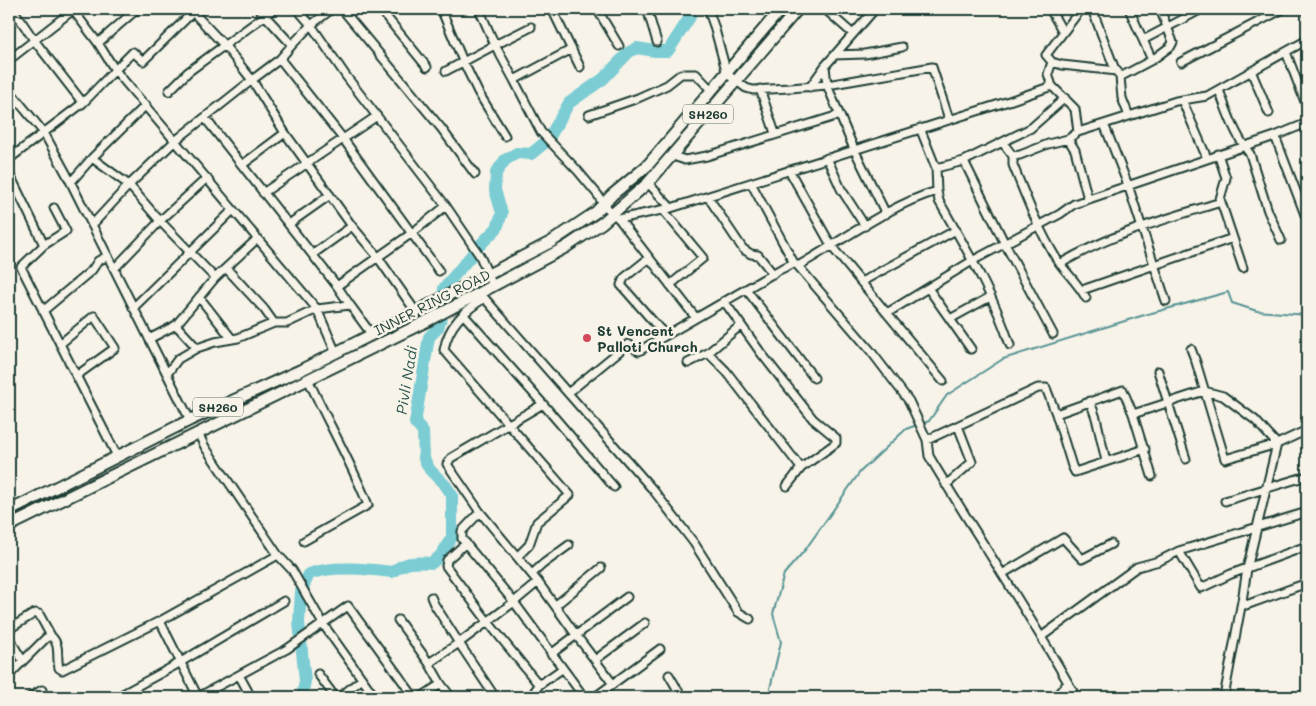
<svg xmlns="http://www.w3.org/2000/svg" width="1316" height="706" viewBox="0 0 1316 706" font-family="Mali,sans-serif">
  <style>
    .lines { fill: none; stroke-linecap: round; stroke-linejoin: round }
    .stream { stroke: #569394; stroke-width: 2 }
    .river { stroke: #7bccd4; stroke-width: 12 }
    .minor-casing { stroke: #1f3d34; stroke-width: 11 }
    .highway-casing { stroke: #1f3d34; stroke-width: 14 }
    .minor { stroke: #f7f3e8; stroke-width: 7 }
    .highway { stroke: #f7f3e8; stroke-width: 10 }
    .poi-dot { fill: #d1495b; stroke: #f7f3e8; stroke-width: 2 }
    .labels { text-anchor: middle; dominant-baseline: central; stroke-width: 5; stroke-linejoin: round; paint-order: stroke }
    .shield { fill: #f7f3e8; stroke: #60746a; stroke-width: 1 }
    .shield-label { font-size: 12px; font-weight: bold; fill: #1f3d34 }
    .street-label { font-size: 14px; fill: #1f3d34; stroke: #f7f3e8 }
    .poi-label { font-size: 14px; font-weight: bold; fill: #1f3d34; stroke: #f7f3e8; text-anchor: start }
    .water-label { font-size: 15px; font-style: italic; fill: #315a54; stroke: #f7f3e8 }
  </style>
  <rect width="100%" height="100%" fill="#f7f3e8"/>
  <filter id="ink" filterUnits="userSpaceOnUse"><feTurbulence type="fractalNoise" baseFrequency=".02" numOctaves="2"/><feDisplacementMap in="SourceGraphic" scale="10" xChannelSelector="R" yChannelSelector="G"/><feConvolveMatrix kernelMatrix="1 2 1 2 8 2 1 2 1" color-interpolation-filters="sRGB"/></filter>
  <g filter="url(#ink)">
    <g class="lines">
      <path class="stream" d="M922 424 929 421 947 395 1003 359 1141 316 1228 292 1232 303 1257 311 1307 315
        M768 697 781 642 773 614 784 574 805 550 860 472 906 429 917 425"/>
      <path class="river" d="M302 697 305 681 299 622 301 592 309 574C333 565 367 569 392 572 407 561 414 562 432 563L441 555 452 537V495L446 486 430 470 424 459 423 432 415 423 429 337 438 328 442 315 444 288 480 245 497 228 502 213 495 190 496 173 505 160 517 153 531 154 548 140 569 103 603 79 629 52 637 48 655 51H668L690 17V9"/>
      <defs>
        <path id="minor" d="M13 9 34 40 83 103
          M259 9 292 45 280 59 344 140 439 271
          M332 9 311 25 346 76 446 206
          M342 9 441 128 475 174
          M380 9 427 67
          M441 9 463 61 478 92 505 136
          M479 9 495 45 531 27
          M552 9 580 67
          M597 9 619 46
          M647 9 657 42
          M708 9 714 26 727 74 746 88 753 90 790 88 827 85 854 149 886 214
          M1050 9 1063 32
          M1081 9 1046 55 1052 62 1062 65 1117 71
          M1092 9 1114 67 1120 77 1152 60 1129 9
          M1305 9 1307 13
          M827 11 853 34
          M193 12 143 61 133 52 115 70 317 309 336 353
          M1143 40 1202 9
          M98 43 137 9
          M290 47 311 25 297 9
          M1286 52 1307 107
          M834 55 865 54 902 47
          M280 59 252 80 285 133 352 226 377 256 416 312
          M9 60 73 10 98 43 115 70 83 103 9 159
          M1152 60 1171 46 1173 42 1160 9
          M1052 62 1048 74 1052 86 1075 109 1078 132
          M1181 62 1283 9
          M825 66 827 85 932 67 949 119
          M446 71 495 45 514 80 572 49
          M1251 71 1269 113
          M1120 77 1122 98 1129 116
          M514 80 541 132 578 171 598 195 603 204 619 219 696 318
          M810 87 825 66 875 9
          M760 89 775 133
          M9 90 44 133 67 175 190 420
          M1219 90C1227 112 1235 135 1250 154L1268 211 1281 240
          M169 91 188 72 274 9
          M1182 100 1207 158
          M589 115 638 98 667 85 681 74H696L712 91
          M205 118 337 286 412 233 446 206 480 256 493 286
          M920 128 936 168 937 191 939 201C965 247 994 295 1010 345
          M1275 136 1307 220
          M1003 143 1013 156V165C1026 197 1038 229 1056 258 1065 272 1078 283 1086 298
          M1218 154 1226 178 1220 199 1243 268
          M673 156 685 160 707 156 839 115
          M1013 156 1020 155 1048 144 1068 139
          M92 158 129 185 160 221 215 278
          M827 158 841 189 865 226
          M964 161 1005 244 1053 334
          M242 165 285 133
          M936 168 964 161 1031 128 1065 98
          M789 170 832 247 943 381
          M9 173 44 245 21 267 117 456
          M71 182 92 158 146 105
          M648 183 671 208
          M751 183 794 263
          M263 193 377 116
          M708 197 743 249 751 254 758 255 773 274
          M1088 199 1075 150 1068 139 1078 132 1104 124
          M663 210 703 258 670 285
          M619 219 671 208 1009 101 1052 86
          M289 224 330 195
          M92 225 129 185 175 141 252 80 225 46 191 10
          M44 245 66 231 54 208
          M313 254 352 226
          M649 258 624 278 621 285 665 335
          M1060 264C1110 234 1166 219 1221 202
          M798 266 870 350 909 401 927 440 929 456C977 537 1031 615 1076 697
          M226 268 264 309 274 323
          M114 269 160 221 207 178
          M861 282 956 230
          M337 286 350 305
          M928 288 971 349
          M746 289 814 378
          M1082 290 1233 238
          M480 293 654 491 694 543 738 612 750 619
          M199 297 232 339
          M484 298C465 311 448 325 444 350L570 495 537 522 529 545 518 556
          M724 301 761 353 813 419 836 438V443L801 468
          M1166 301 1128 185 1104 124 1176 101 1207 96 1307 40
          M133 308 233 210
          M43 311 92 270 98 261 108 256
          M887 313 972 261 1060 214 1074 204 1275 136 1307 123
          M463 314 543 404 614 487
          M950 319 990 297
          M176 325 197 348 215 342 238 338 274 323H287L317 309 350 305 372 335
          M741 325 708 353 726 371 801 468 787 486
          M149 339 176 325 215 278 257 239
          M60 344 94 316 115 348 76 376
          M1191 349 1196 362 1225 459 1277 444 1307 430
          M688 363 708 353
          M1158 371 1186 459
          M167 374 178 359 197 348
          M568 393 628 344 639 351 779 270 794 263 798 266C840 242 891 204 937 191
          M1090 401 1096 418 1106 461
          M1056 414 1123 390 1133 414 1152 476
          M1133 414 1204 391 1223 396 1255 420 1277 444 1247 569 1242 601 1246 605 1307 583
          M927 440 1038 388H1046L1056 414 1072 466 1075 472 1145 449
          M946 485 972 462 958 426
          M1225 501 1307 476
          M480 512 538 582 514 602 584 697
          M1307 512 1179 551 1201 588 1231 574 1307 546
          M304 541 368 505C351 462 327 421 308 379
          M466 543 447 560 446 566 488 622 539 685
          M278 555 292 570 323 624 375 697
          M532 574 543 564 569 545
          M1002 574 1063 538 1082 559 1111 544
          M538 582 576 635 613 684
          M431 597 434 604 459 643 514 602 462 539V531L480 512 447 464 451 458 543 404
          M556 605 601 568
          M398 620 429 663
          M160 621 198 697
          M9 629 35 613 39 614 51 636
          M1041 637 1137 567 1159 561 1179 551
          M9 638 23 661
          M551 654 627 597
          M595 660 645 623
          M318 674 335 697
          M9 675 46 638 51 636C61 645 56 656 59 668L62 670 160 621 278 555 205 447 198 433
          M239 675 251 697
          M669 675 682 697
          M441 684 429 663 459 643 495 697
          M30 697 42 690
          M117 697 174 666 284 601
          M198 697 287 649 348 606 414 697
          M340 697 362 679
          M421 697 441 684 451 697
          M534 697 532 695 539 685 562 669
          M595 697 660 649
          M1055 697 1068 683
          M1224 697 1242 601"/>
        <path id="highway" d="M9 511 190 420 301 370 377 332 551 242 596 212 612 195 647 166 781 9
          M9 526 427 321 566 247 602 223 648 183 798 9"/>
      </defs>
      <use href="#minor" class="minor-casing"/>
      <use href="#highway" class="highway-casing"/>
      <use href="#minor" class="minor"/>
      <use href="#highway" class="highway"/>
    </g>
  </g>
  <circle class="poi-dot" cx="587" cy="338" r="5"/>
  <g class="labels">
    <g class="shield">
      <rect x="683" y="104.5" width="50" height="19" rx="4"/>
      <rect x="193" y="397.5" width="50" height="19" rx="4"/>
    </g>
    <g class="shield-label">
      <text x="708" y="114">SH260</text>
      <text x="218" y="407">SH260</text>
    </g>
    <g class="street-label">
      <text transform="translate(432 302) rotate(-27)">INNER RING ROAD</text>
    </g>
    <g class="poi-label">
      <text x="597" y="330">St Vencent<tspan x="597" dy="16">Palloti Church</tspan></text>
    </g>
    <g class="water-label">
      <text transform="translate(406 380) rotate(-81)">Pivli Nadi</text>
    </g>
  </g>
  <rect width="1316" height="706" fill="none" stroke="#f7f3e8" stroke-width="30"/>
  <rect x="15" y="15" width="1286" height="676" fill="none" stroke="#1f3d34" stroke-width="2" filter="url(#ink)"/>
</svg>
